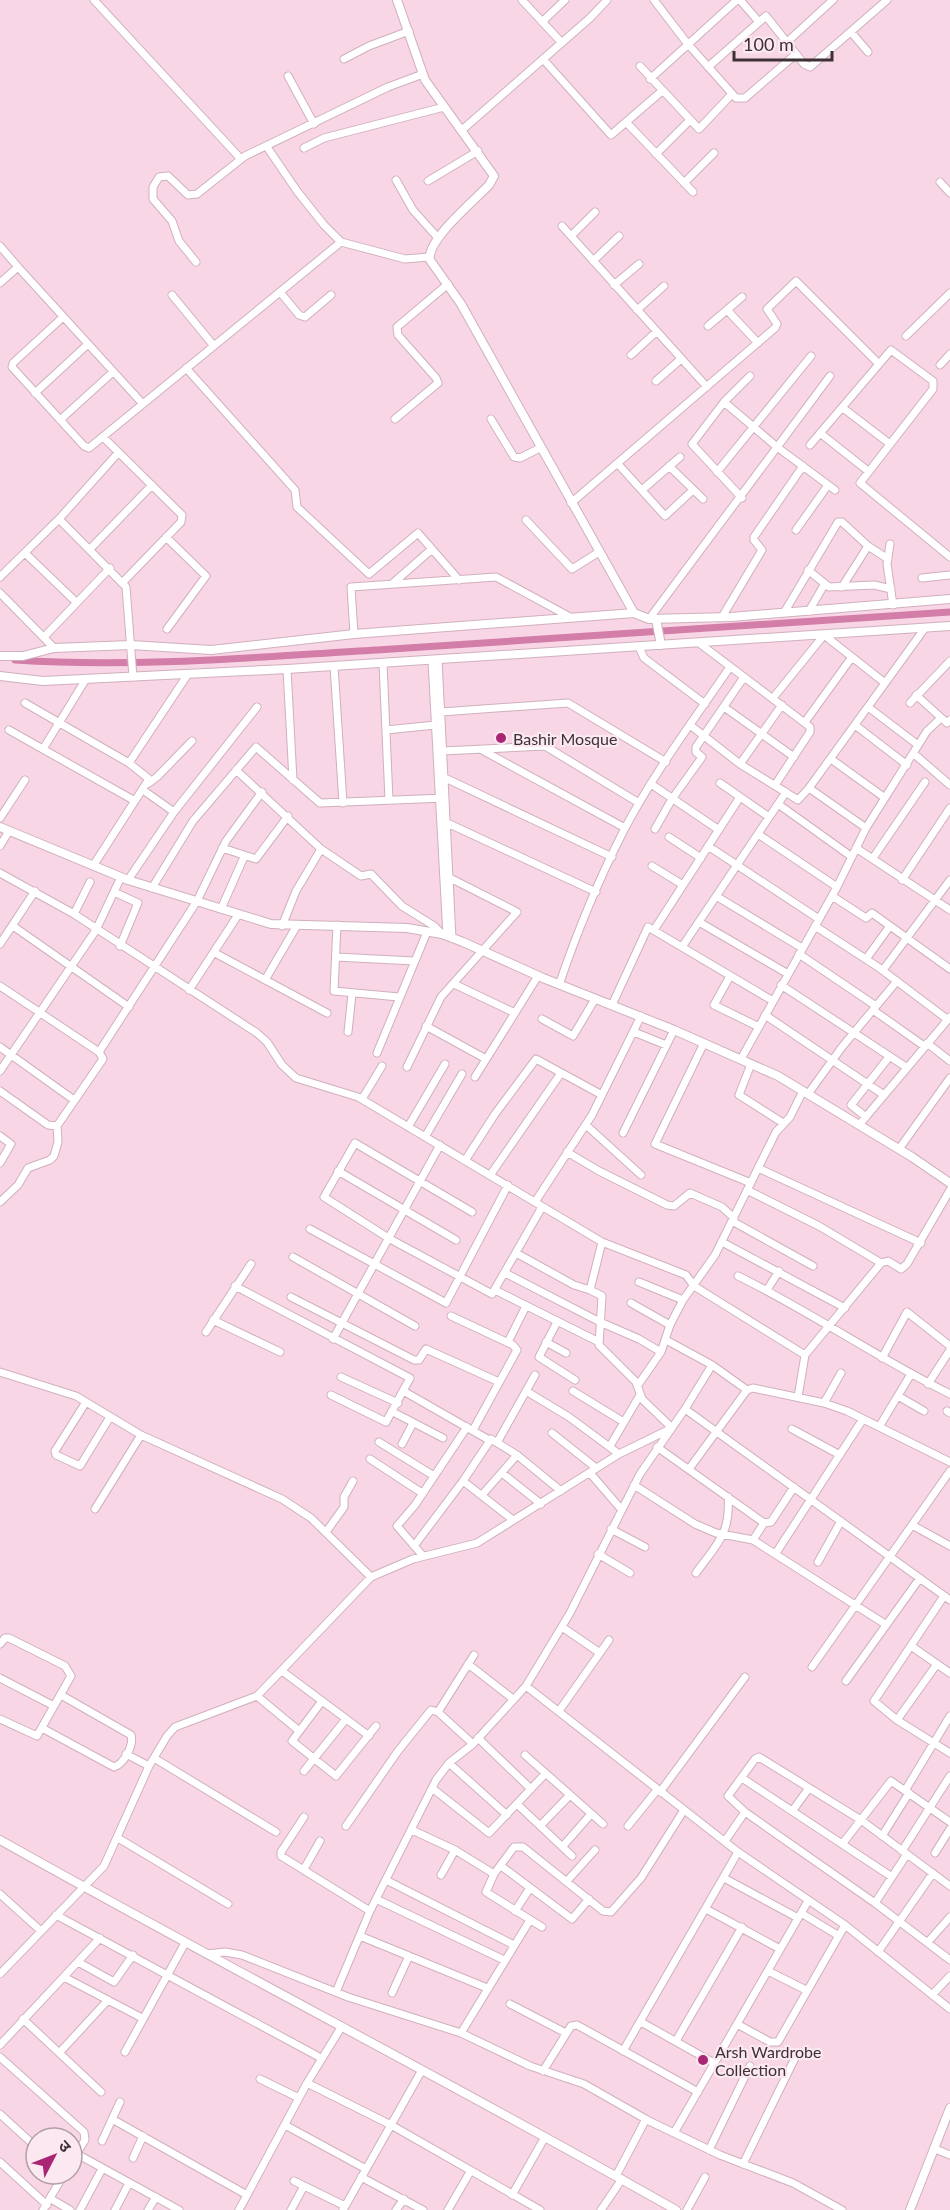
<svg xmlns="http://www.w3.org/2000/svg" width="950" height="2210" viewBox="0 0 950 2210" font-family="Lato,'Noto Sans Devanagari',sans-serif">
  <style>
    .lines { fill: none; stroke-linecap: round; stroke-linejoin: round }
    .canal { stroke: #d37ea9; stroke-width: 7 }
    .minor-casing { stroke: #d0b0be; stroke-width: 9 }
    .tertiary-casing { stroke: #d0b0be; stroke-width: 10 }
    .minor { stroke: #fff; stroke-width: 7 }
    .tertiary { stroke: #fff; stroke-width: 8 }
    .poi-dot { fill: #a82674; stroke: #fce8f1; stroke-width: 2 }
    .labels { text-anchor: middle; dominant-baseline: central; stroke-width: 4.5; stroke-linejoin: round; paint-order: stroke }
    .poi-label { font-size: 16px; fill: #3d3136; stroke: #fce8f1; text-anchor: start }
  </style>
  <rect width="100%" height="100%" fill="#f8d6e5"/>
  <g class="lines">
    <path class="canal" d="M15 660C135 668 257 657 377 650 568 639 759 626 950 612"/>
    <defs>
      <path id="minor" d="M94 0 240 158
        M522 0 562 43
        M654 0 687 43 736 98H745L796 54
        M740 0 759 22
        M542 22 565 0
        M851 32 868 52
        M787 42 833 0
        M344 59 369 46 409 31
        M543 59 611 135 626 122
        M640 66 699 129 732 94
        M708 67 766 16 804 64 810 67 887 0
        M288 76 314 124
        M650 79 737 0
        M662 91 626 122 693 192
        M462 130 590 18 607 0
        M267 147 297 191 324 225 341 242 405 259 429 257
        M304 148 324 138 444 107
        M656 154 690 120
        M396 180 413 210 438 238
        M428 181 478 151
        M940 182 950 193
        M684 183 714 153
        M562 226 707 387
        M571 236 595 212
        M0 246 18 267
        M593 261 619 236
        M196 262 179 241 172 221 153 199V187L159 177 168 176 188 195 197 194 245 156 388 87 423 74
        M0 283 18 267 142 403
        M614 285 639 264
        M280 292 299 315 305 317 331 295
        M172 295 214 346
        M637 310 664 286
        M727 310 758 343
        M63 317 13 363 12 367 84 446 89 448 341 242
        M708 326 742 297
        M906 336 950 293
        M631 355 656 332
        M940 365 950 354
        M186 368 295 490 297 507 369 574 418 533 459 580
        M656 381 681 359
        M35 393 88 344
        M724 402 777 447 835 490
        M843 408 890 444
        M395 419 438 383 436 378 398 335 397 327 448 284
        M491 419 514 457 520 458 540 448
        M60 420 113 372
        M820 433 868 471
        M103 437 182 515 181 522 124 581
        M810 445 891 350 933 381V389L860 483 950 557
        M618 464 665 516 693 490
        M669 466 703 499
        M717 472 811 356
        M642 490 680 457
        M742 498 692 444 724 402 750 376
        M571 503 775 328 777 324 767 309 796 281 878 363
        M59 519 126 587 133 677
        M526 520 572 569 599 552
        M796 530 828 485
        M166 537 206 576 167 629
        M890 544 887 564 893 605
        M90 549 152 485
        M25 553 76 602
        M808 570 829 587 874 585 891 589
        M0 577 59 519 118 453
        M922 578 950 575
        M392 584 432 549
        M842 587 868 546
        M0 593 54 648
        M785 611 838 522H842L868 546 888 559
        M809 611 824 585
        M722 617 762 550 754 540V537L803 466
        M649 619 830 376
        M354 634 351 587 496 577 570 617
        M45 636 110 568
        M699 643 810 727V732L775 785
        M639 647 644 658 705 704
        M438 660 452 938
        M432 661 447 936
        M383 664 389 800
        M334 666 343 803
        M287 669 293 780
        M916 695 947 723 950 720
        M773 698 824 635 885 683
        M25 703 129 763 149 779 93 866
        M910 703 950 661
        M724 707 794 757
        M868 707 918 745
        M441 712 568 703 666 762
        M805 722 852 657
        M690 725 740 764 798 800 809 788
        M855 725 907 765
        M9 730 135 801
        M386 730 435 725
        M43 749 86 679
        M482 750 625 828
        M442 751 545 746 639 803
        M913 753 950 785
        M831 759 885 798
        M129 763 188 674
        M740 764 782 705
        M236 770 321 849 361 876 371 874 402 906 434 926 442 934
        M443 777 612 857
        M149 783 157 777 192 741
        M720 783 769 817
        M651 784 719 830
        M143 790 174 812
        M778 804 852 857
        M0 818 25 780
        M443 821 596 892
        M866 828 809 788 925 628
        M655 829 672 799 700 760 702 757 696 752V747L744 677
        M758 834 837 887
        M669 837 701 858
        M0 846 9 831
        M708 846 819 919
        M222 848 256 859 288 816
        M856 848 950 910
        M873 858 925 782
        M652 866 683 885
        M0 873 74 914 257 1033 267 1042 282 1065 296 1078 358 1097 602 1242 590 1290 602 1296 599 1345 636 1382 642 1399 671 1427
        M128 880 174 812 257 707
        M902 880 950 808
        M152 888 193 821 256 747 320 803 445 798
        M114 892 138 903 120 946
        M716 896 802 948
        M832 896 866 918 872 913 950 969
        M221 909 244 857
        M74 914 90 882
        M699 922 788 974
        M337 925 334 991 399 997
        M13 926 129 1007
        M282 926 296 891 321 849
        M815 926 878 967 947 1019
        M654 930 740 797
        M0 944 35 891
        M682 947 786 792
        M215 953 327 1013
        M799 954 876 1006
        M336 957 414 961
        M866 959 890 926
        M883 970 950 880
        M730 976 714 1005 759 1027
        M265 980 296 927
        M454 984 515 1013
        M559 985C577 932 598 881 623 832 653 774 693 721 730 667
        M781 985 906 1067
        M0 986 99 1052 103 1059 57 1126 58 1142 54 1156 50 1160 28 1168 18 1185 0 1202
        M189 990 238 915
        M612 1005 648 927 773 1001
        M873 1010 924 1046
        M765 1015 884 1095
        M542 1019 573 1036 595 999
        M426 1026 486 1059
        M348 1032 352 994
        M634 1032 666 1045
        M704 1043 655 1144 751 1183
        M927 1043 950 1061
        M0 1047 74 1100
        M99 1052 197 901 226 841 262 792
        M377 1053 427 932
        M741 1059 837 887 866 828 927 731 941 718
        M751 1064 739 1095 783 1123
        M407 1067 441 997 517 912 450 878
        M0 1071 96 930 121 877
        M475 1077 538 976
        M0 1091 48 1125 57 1126
        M808 1094 842 1047 897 981
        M362 1099 382 1066
        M866 1117 851 1105 889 1057
        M586 1125 641 1175
        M859 1125 950 1017
        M408 1127 445 1064
        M623 1133 674 1030
        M0 1136 11 1144 0 1163
        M425 1137 462 1074
        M899 1149 950 1078
        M567 1152 599 1171 667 1205 674 1206 690 1193 722 1207 734 1218
        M466 1159 495 1114 536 1059 602 1095
        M758 1168 921 1243
        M338 1171 456 1240
        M491 1174 561 1073
        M747 1190 819 1226 881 1263 805 1355
        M535 1202 592 1115 641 1016
        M472 1212 355 1143 324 1197 390 1239 492 1294 542 1207
        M732 1221 813 1266
        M310 1229 446 1303 508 1185
        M602 1242 686 1275 694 1286 805 1355 798 1397
        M722 1242 845 1308
        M516 1253 574 1285 590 1290
        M293 1257 415 1326
        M881 1263 888 1261 901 1269 907 1264 950 1190
        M505 1273 600 1322 639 1339 661 1352
        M738 1276C810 1311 877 1358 950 1394
        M639 1282 683 1300
        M235 1286 410 1378 386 1422 331 1395
        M495 1290 599 1342
        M767 1290 779 1271
        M291 1297 414 1360H419L426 1349 499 1382
        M631 1303 670 1325
        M451 1316 513 1345 517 1350 473 1430
        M213 1320 280 1352
        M557 1322 539 1357 575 1380
        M206 1332 251 1264
        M333 1339 440 1145
        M666 1340 712 1365 747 1390
        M508 1342 526 1306
        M546 1342 566 1353
        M882 1358 907 1312 950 1346
        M0 1372 76 1396 141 1435 282 1499 311 1518 371 1577
        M341 1377 398 1403
        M928 1384 950 1350
        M638 1385 661 1352 670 1325 683 1300 715 1255 776 1132 790 1117 803 1091
        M526 1391 569 1417 619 1454
        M573 1391 622 1421
        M405 1392 489 1440
        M898 1396 924 1411
        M86 1402 55 1451 56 1455 80 1466 110 1417
        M824 1403 841 1373
        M685 1409 950 1600
        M947 1411 950 1413
        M393 1412 443 1438
        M879 1427 911 1374
        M792 1429 840 1455
        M552 1433 596 1468
        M498 1441 535 1375
        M379 1442 434 1476
        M402 1444 413 1423
        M610 1446 640 1395
        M657 1447 764 1523 771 1522 794 1487
        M370 1459 422 1493
        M689 1469 747 1390 753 1388 824 1403 847 1411 950 1462
        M502 1473 541 1504
        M590 1473 621 1509
        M463 1481 513 1520
        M634 1485 695 1524 716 1533 753 1540 885 1624
        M482 1495 517 1455
        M95 1509 141 1435
        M912 1525 950 1546
        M611 1529 645 1547
        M326 1532 344 1507V1497L353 1481
        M753 1540 764 1523
        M414 1546 463 1481 491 1439 517 1455 561 1491
        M776 1553 863 1419
        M598 1554 630 1573
        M423 1556 397 1526 415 1505 467 1427
        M818 1562 841 1521
        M696 1573C716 1545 731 1534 728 1497
        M944 1596 874 1701 897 1720 950 1753
        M562 1627 600 1653
        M0 1644 5 1638H9L65 1666 71 1676 37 1736 0 1719
        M911 1646 950 1673
        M468 1664 513 1699
        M812 1667 950 1471
        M282 1671 369 1736
        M0 1678 54 1706
        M846 1681 920 1578
        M526 1686 738 1852 845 1925 950 2009
        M257 1696 298 1730
        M322 1701 292 1741 336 1776 376 1726
        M559 1711 609 1640
        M438 1712 474 1655
        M897 1720 937 1664
        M42 1728 114 1767C124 1764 134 1745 131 1735L61 1695
        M478 1738 531 1789
        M126 1754 149 1766
        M525 1755 603 1824
        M154 1758 276 1832
        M449 1763 507 1815
        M304 1771 346 1719
        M742 1778 892 1877
        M432 1788 489 1833 545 1774
        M906 1789 950 1716
        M660 1792 745 1677
        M517 1804 572 1856
        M793 1810 809 1788
        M304 1817 281 1852V1856L370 1911
        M541 1825 570 1795
        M346 1826 398 1751 431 1710 438 1712 473 1744
        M628 1826 657 1790
        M412 1830 455 1850 494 1874 486 1892 542 1927
        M882 1836 909 1793
        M118 1838 228 1904
        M725 1841 745 1812
        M843 1843 891 1781 950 1822
        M563 1846 591 1814
        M902 1851 950 1776
        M935 1853 950 1829
        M501 1866 572 1919 589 1899
        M304 1869 320 1841
        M494 1874 514 1847H523L603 1911 611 1912 641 1878 684 1810
        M441 1875 455 1850
        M724 1878 798 1918
        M386 1880 514 1945
        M567 1881 595 1850
        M950 1886 861 1820 759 1757 755 1759 728 1796 745 1812 875 1903 950 1960
        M0 1894 41 1931
        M376 1899 504 1960
        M875 1903 907 1854
        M706 1909 780 1949
        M515 1911 530 1888
        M801 1913 839 1936
        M56 1915 321 2058
        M360 1936 487 1988
        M928 1942 950 1917
        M878 1952 933 1873
        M207 1954 225 1952 242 1955 348 1997 461 2033 530 2066 584 2084 649 2121 720 2155 793 2183 842 2210
        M78 1962 114 1982 133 1955
        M768 1971 806 1990
        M0 1974 104 1866 149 1766 167 1736 175 1727 257 1696 371 1577 413 1559 477 1543 619 1454 670 1429
        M64 1977 142 2018
        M336 1992 370 1911 436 1780 449 1763 473 1744 526 1686 570 1613 640 1474 685 1409 712 1365
        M392 1993 409 1956
        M932 1995 950 1976
        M510 2004 566 2033
        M23 2019 101 2092
        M641 2022 714 2063
        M737 2024 770 2042H778L845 1925
        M461 2033 530 1920
        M676 2041 742 1927
        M0 2045 100 1938
        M623 2051 738 1852
        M60 2052 108 2000
        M125 2052 185 1943
        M0 2057 84 2132 85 2140 72 2161
        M543 2071 571 2026 577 2025 698 2092
        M260 2079 299 2098
        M307 2083 391 2125 540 2210
        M0 2114 36 2147
        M112 2119 247 2195
        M285 2125 366 2169
        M674 2133 808 1901
        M102 2141 120 2102
        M935 2149 950 2155
        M709 2150 750 2066
        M77 2154 179 2210
        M133 2158 143 2136
        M0 2162 47 2205
        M743 2164 795 2058
        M616 2176 646 2119
        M361 2177 423 2210
        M294 2181 345 2206
        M512 2195 545 2137
        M51 2199 70 2210
        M43 2210 64 2174
        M80 2210 102 2169
        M115 2210 129 2183
        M148 2210 156 2197
        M239 2210 307 2083 342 2026
        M291 2210 304 2186
        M343 2210 422 2070
        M396 2210 404 2199
        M448 2210 470 2172
        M601 2210 622 2179
        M687 2210 705 2177"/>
      <path id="tertiary" d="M397 0 425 80 494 176 489 185C475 200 426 240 430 260L461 304 634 613 649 619 731 617 950 599
        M656 619 661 645
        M0 656H23L54 648 131 645 211 650 354 634 634 613
        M0 676 43 681 287 669 950 626
        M0 827 128 880 271 924 407 928 442 934 463 942 543 978 674 1030 778 1076 912 1157 950 1183
        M0 1840C224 1966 452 2083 676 2210
        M910 2210 950 2108"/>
    </defs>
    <use href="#minor" class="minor-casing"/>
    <use href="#tertiary" class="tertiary-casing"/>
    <use href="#minor" class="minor"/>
    <use href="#tertiary" class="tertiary"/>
  </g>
  <g class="poi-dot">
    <circle cx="501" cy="738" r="6"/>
    <circle cx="703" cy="2060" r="6"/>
  </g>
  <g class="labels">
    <g class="poi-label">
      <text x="513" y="738">Bashir Mosque</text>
      <text x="715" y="2051">Arsh Wardrobe<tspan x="715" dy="18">Collection</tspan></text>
    </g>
  </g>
  <g transform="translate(54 2156) rotate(48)"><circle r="28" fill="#fce8f1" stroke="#b09fa6" stroke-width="1.5"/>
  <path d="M0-4.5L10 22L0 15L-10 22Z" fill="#a82674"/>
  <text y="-9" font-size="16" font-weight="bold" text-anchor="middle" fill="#3d3136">उ</text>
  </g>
  <path d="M734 51v9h98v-9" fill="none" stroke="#3d3136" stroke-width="3"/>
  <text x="743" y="51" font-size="18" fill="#3d3136" stroke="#fce8f1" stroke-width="4.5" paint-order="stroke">100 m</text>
</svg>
